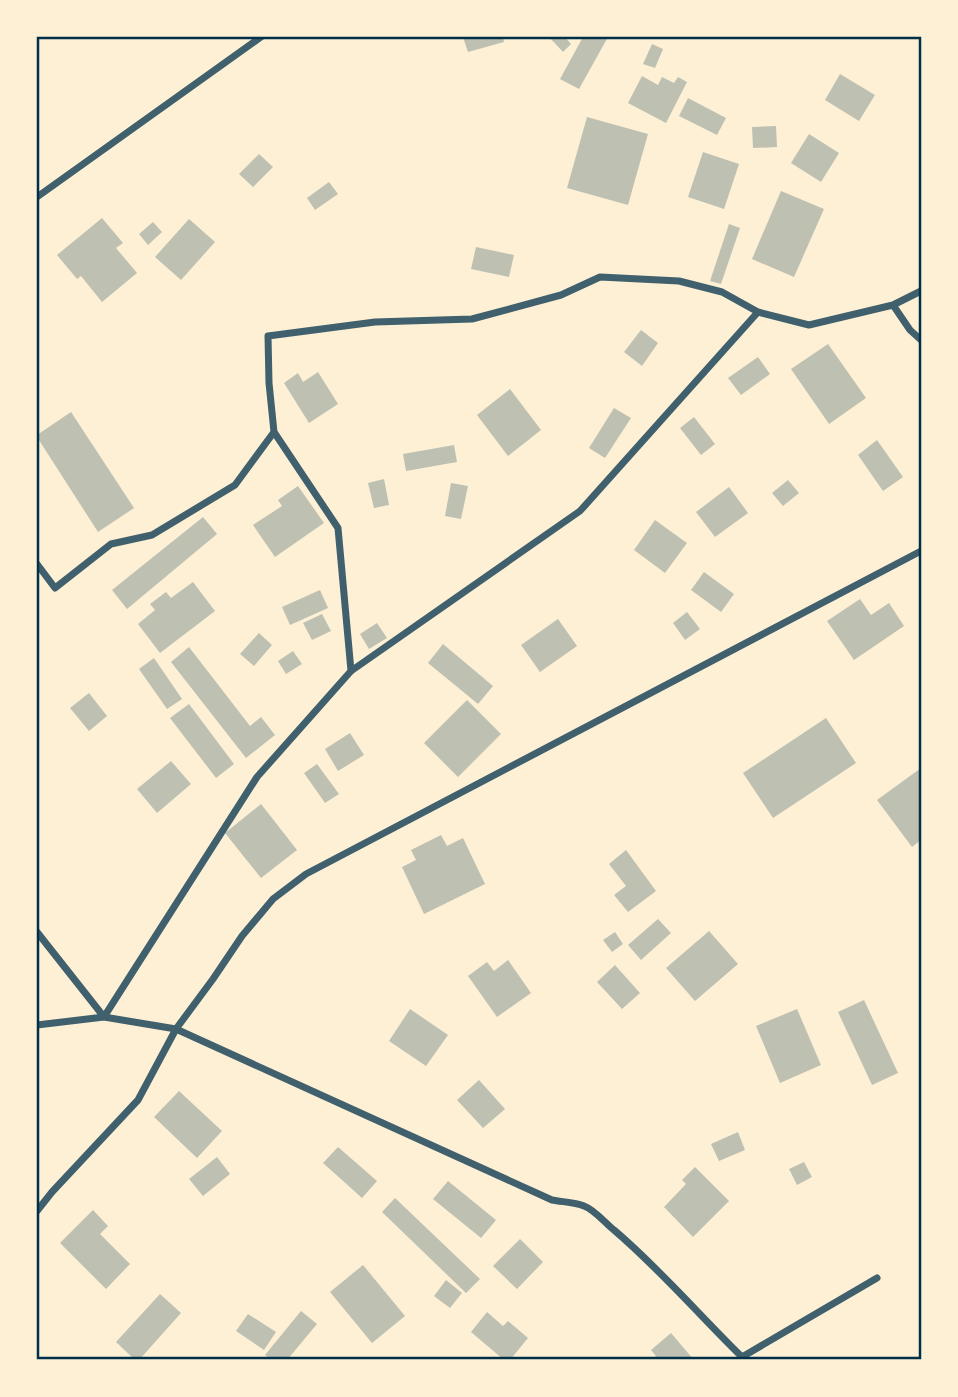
<svg xmlns="http://www.w3.org/2000/svg" width="958" height="1397" viewBox="0 0 958 1397" font-family="'PT Sans Narrow',sans-serif">
  <style>
    .building { fill: #bec0b2 }
    .lines { fill: none; stroke-linecap: round; stroke-linejoin: round }
    .minor { stroke: #3f606c; stroke-width: 7 }
    .neatline { fill: none; stroke: #003049; stroke-width: 2.5 }
  </style>
  <rect width="100%" height="100%" fill="#fdf0d5"/>
  <path class="building" d="M463 37H503L504 42 468 52Z
    M552 37H565L571 44 563 52 550 38Z
    M583 37H608L579 89 560 79Z
    M652 44 663 49 655 68 643 64Z
    M840 74 875 95 859 121 825 100Z
    M642 76 658 85 662 77 674 83 678 77 687 82 666 123 628 103Z
    M688 98 726 118 717 135 679 116Z
    M587 117 648 134 628 205 567 188Z
    M776 126 777 147 753 148 752 127Z
    M809 134 839 153 821 182 791 163Z
    M703 152 739 164 724 209 688 197Z
    M259 154 273 167 253 187 239 174Z
    M329 182 338 194 315 210 307 198Z
    M781 191 824 209 794 277 752 259Z
    M102 218 123 243 116 248 137 273 102 302 81 276 77 279 57 255Z
    M189 219 215 242 181 280 155 257Z
    M153 222 162 232 148 245 139 234Z
    M729 224 740 228 721 284 710 281Z
    M476 247 514 255 509 277 471 269Z
    M641 330 658 343 642 366 624 352Z
    M828 344 866 398 829 424 791 369Z
    M758 357 770 374 741 395 728 378Z
    M318 372 338 404 309 423 284 383 298 373 303 382Z
    M510 389 541 430 508 456 477 415Z
    M614 408 631 418 605 458 589 448Z
    M71 412 134 508 98 532 37 437V435Z
    M694 417 715 444 701 455 680 428Z
    M877 440 903 477 883 491 858 455Z
    M454 445 457 462 406 471 403 454Z
    M384 479 389 505 374 508 368 483Z
    M788 480 799 493 783 506 772 493Z
    M451 483 468 486 461 519 445 516Z
    M298 486 324 523 275 557 253 525 282 506 278 500Z
    M729 487 748 513 715 537 696 512Z
    M203 517 217 534 127 609 112 590Z
    M655 520 687 543 665 573 634 550Z
    M704 572 734 594 721 612 691 590Z
    M193 582 215 611 160 653 138 624 155 610 150 604 166 592 171 598Z
    M320 590 328 608 290 625 282 607Z
    M860 599 871 615 889 603 904 626 854 660 827 621Z
    M687 612 700 629 685 640 673 623Z
    M322 614 331 631 312 640 303 623Z
    M558 619 577 646 540 672 521 645Z
    M377 623 387 638 369 649 360 634Z
    M259 633 272 645 254 666 240 654Z
    M443 644 493 686 478 704 428 663Z
    M189 647 250 726 261 717 275 735 246 758 171 662Z
    M293 651 302 664 286 674 278 661Z
    M154 658 182 699 167 709 139 669Z
    M89 693 107 716 89 731 70 708Z
    M467 700 501 734 458 777 424 743Z
    M189 704 234 764 216 778 170 718Z
    M826 718 856 763 773 818 743 773Z
    M350 733 364 755 338 771 325 749Z
    M171 761 191 784 157 813 137 789Z
    M317 764 339 794 325 803 304 773Z
    M921 768V840L912 847 877 800Z
    M261 804 297 850 261 878 225 833Z
    M441 835 447 846 463 838 485 884 424 914 402 867 416 860 411 850Z
    M626 850 656 891 628 912 614 895 626 886 609 864Z
    M658 919 671 933 641 960 628 945Z
    M709 931 738 964 695 1001 666 968Z
    M615 932 623 944 612 952 603 940Z
    M508 960 531 993 497 1017 468 976 487 962 494 971Z
    M615 965 640 993 622 1009 597 982Z
    M864 1000 898 1073 872 1085 838 1012Z
    M410 1009 448 1035 426 1066 389 1041Z
    M797 1009 821 1065 780 1083 756 1026Z
    M479 1080 505 1109 483 1128 457 1100Z
    M179 1091 222 1131 197 1158 154 1117Z
    M738 1132 745 1150 719 1161 711 1144Z
    M338 1147 377 1181 362 1198 323 1163Z
    M217 1157 230 1174 203 1196 189 1179Z
    M804 1162 812 1177 797 1185 789 1169Z
    M695 1167 729 1201 693 1237 664 1207 686 1184 682 1180Z
    M448 1181 496 1220 481 1238 433 1199Z
    M395 1198 480 1279 466 1293 382 1212Z
    M93 1210 108 1226 100 1234 130 1264 106 1289 60 1243Z
    M520 1239 543 1262 517 1289 493 1266Z
    M363 1265 405 1316 372 1343 330 1292Z
    M446 1280 462 1293 450 1308 434 1296Z
    M160 1294 181 1313 139 1360H135L116 1342Z
    M301 1311 317 1324 287 1360H272L265 1355Z
    M487 1312 503 1326 508 1321 528 1338 510 1360H504L471 1332Z
    M248 1314 276 1332 264 1350 236 1331Z
    M671 1333 694 1360H652L656 1356 651 1350Z"/>
  <g class="lines">
    <path class="minor" d="M37 197 261 37
      M893 305 910 330 921 340
      M37 564 55 588 111 544 152 535 235 485 274 432
      M351 671 338 528 274 432 269 383 268 336 375 322 472 319 561 295 600 277 679 281 722 292 758 312 809 325 893 305 921 291
      M37 932 104 1017
      M104 1017 257 777 351 671 580 511 758 312
      M37 1025 104 1017 176 1029 552 1200C562 1202 575 1202 584 1206 595 1210 605 1223 614 1230 660 1269 699 1315 742 1357L877 1278
      M37 1211 52 1192 138 1100 176 1029 213 979 242 936 273 899 306 874 921 551"/>
  </g>
  <rect width="958" height="1397" fill="none" stroke="#fdf0d5" stroke-width="77"/>
  <rect x="38" y="38" width="882" height="1320" class="neatline"/>
</svg>
